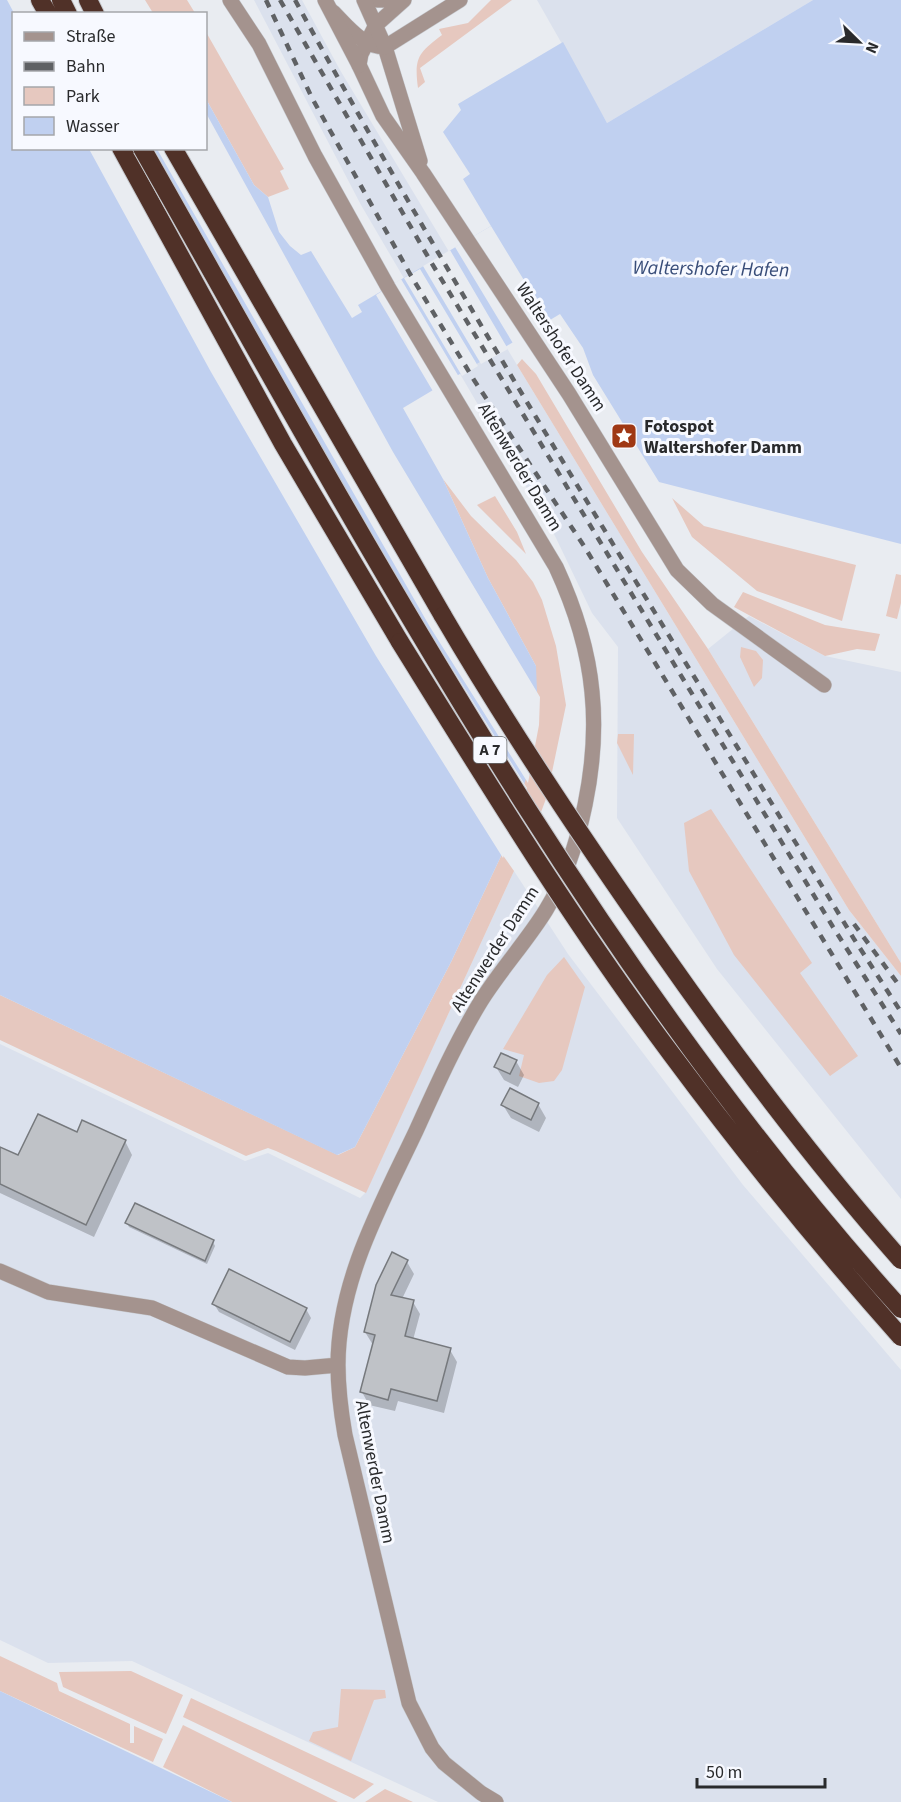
<svg xmlns="http://www.w3.org/2000/svg" width="901" height="1802" viewBox="0 0 901 1802" font-family="'Source Sans 3',sans-serif">
  <style>
    .built { fill: #dbe1ed }
    .green { fill: #e6c8bf }
    .water { fill: #c0d0f0 }
    .pier { fill: #e9ecf1 }
    .shadow { fill: #0003 }
    .building { fill: #bfc2c7; stroke: #76797d; stroke-width: 1.5 }
    .lines { fill: none; stroke-linecap: round; stroke-linejoin: round }
    .minor-casing { stroke: #c6c9ce; stroke-width: 16 }
    .tertiary-casing { stroke: #c6c9ce; stroke-width: 16 }
    .motorway-casing { stroke: #c6c9ce; stroke-width: 20 }
    .minor { stroke: #a4938e; stroke-width: 15 }
    .tertiary { stroke: #a4938e; stroke-width: 15 }
    .motorway { stroke: #503128; stroke-width: 18 }
    .rail { stroke: #5f6164; stroke-width: 4.5; stroke-dasharray: 8 8; stroke-linecap: butt }
    .motorway-bridge-casing { stroke: #c6c9ce; stroke-width: 20; stroke-linecap: butt }
    .motorway-bridge { stroke: #503128; stroke-width: 18 }
    .labels { text-anchor: middle; dominant-baseline: central; stroke-width: 6; stroke-linejoin: round; paint-order: stroke }
    .shield { fill: #f7f9ff; stroke: #67686b; stroke-width: 1.5 }
    .shield-label { font-size: 16px; font-weight: bold; fill: #292a2c }
    .street-label { font-size: 18px; fill: #292a2c; stroke: #f7f9ff }
    .poi-label { font-size: 18px; font-weight: bold; fill: #292a2c; stroke: #f7f9ff; text-anchor: start }
    .water-label { font-size: 20px; font-style: italic; fill: #384d79; stroke: #f7f9ff }
  </style>
  <rect width="100%" height="100%" fill="#e9ecf1"/>
  <path class="built" d="M254 0H302L340 70 517 365 849 910 901 976V1199L717 969 617 818 618 647 592 613 555 536 361 205Z
    M537 0H813L607 123Z
    M749 616 825 656 901 672V963L708 649Z
    M514 871 568 954 743 1185 901 1370V1802H438L132 1661 48 1663 0 1640V1044L245 1161 268 1153 360 1198 366 1192Z"/>
  <path class="green" d="M145 0H187L195 13H153Z
    M491 0H512L420 68 425 82 418 88C414 58 418 53 442 35L439 29 468 23Z
    M206 32 284 169 280 171 289 189 268 197 254 185 206 99Z
    M522 359 536 374 642 552 708 649 901 963V976L849 910 517 365Z
    M443 479 471 516 516 560 533 582 542 600 556 646 566 705 547 796 537 823 520 802 536 666 488 578Z
    M495 496 517 532 526 554 477 505Z
    M672 498 704 526 856 565 842 621 757 591 692 537Z
    M896 574 901 575V603L897 619 886 616Z
    M743 592 825 625 880 634 875 651 857 649 825 656 734 607Z
    M741 647 756 651 763 660 762 678 754 687 740 657Z
    M618 734H634L633 775 617 743Z
    M711 809 812 963 800 973 858 1056 830 1076 734 955 689 871 684 823Z
    M502 854 514 871 366 1193 276 1151 268 1148 246 1156 0 1040V995L338 1155 355 1147 451 962Z
    M564 957 585 987 562 1070 554 1081 539 1083 519 1076 524 1055 503 1049 547 975Z
    M0 1656 57 1683 59 1691 130 1724V1743H134V1726L163 1739 153 1762 0 1691Z
    M131 1671 183 1695 166 1734 63 1687 59 1672Z
    M341 1689 385 1690 386 1698 374 1700 351 1761 309 1741 313 1732 338 1727Z
    M191 1698 374 1784 354 1799 183 1717Z
    M183 1725 338 1802H232L163 1767Z
    M385 1789 413 1802H365Z"/>
  <path class="water" d="M0 0H7L14 13V148H206V99L254 185 268 197 279 232 290 246 301 255 311 251 352 318 362 312 358 305 491 226 463 179 470 174 443 132 461 110 458 104 563 42 607 123 813 0H901V544L659 482 593 375 583 348 560 314 403 408 443 479 488 578 536 666 537 692 530 766 502 854 451 962 355 1147 337 1155 0 995Z
    M0 1691 232 1802H0Z"/>
  <path class="pier" d="M206 113 393 452 540 697 539 725 528 783 430 627 157 149 206 148Z
    M89 149H154L261 343 427 628 527 788 503 858 376 656 211 372Z
    M491 226 550 323 514 345 455 247Z
    M450 250 508 349 481 364 423 266Z
    M420 269 478 366 462 376 404 278Z
    M401 279 459 377 434 393 376 295Z"/>
  <path class="shadow" d="M516 1061 524 1075 518 1087 504 1080 496 1067Z
    M510 1090 538 1104 546 1118 539 1132 511 1118 503 1105Z
    M77 1134 125 1141 132 1155 94 1237 0 1193V1148L19 1157Z
    M127 1223 213 1242 215 1246 207 1264 129 1227Z
    M407 1262 414 1274 402 1299 413 1302 420 1314 413 1340 450 1350 457 1362 444 1413 398 1401 395 1411 369 1405 362 1392 373 1345 365 1332Z
    M214 1304 306 1309 311 1318 295 1350 219 1312Z"/>
  <path class="building" d="M501 1053 517 1060 510 1074 494 1067Z
    M510 1088 539 1103 531 1120 501 1105Z
    M38 1114 77 1132 82 1120 126 1140 86 1225 0 1184V1147L18 1155Z
    M135 1203 214 1240 205 1261 125 1223Z
    M392 1252 408 1260 391 1295 414 1300 405 1336 451 1348 437 1401 391 1389 388 1400 360 1392 375 1335 364 1332 376 1285Z
    M229 1269 307 1308 290 1342 212 1304Z"/>
  <g class="lines">
    <defs>
      <path id="minor" d="M230 0 259 44 315 156 388 287 556 567C574 606 588 649 592 692 599 760 582 851 546 910 527 941 501 969 481 1001 456 1042 436 1087 416 1131 381 1205 338 1281 338 1365 338 1388 341 1412 345 1435L409 1703 432 1748 444 1763 481 1793 496 1802
        M377 0H390
        M404 0 376 25 361 54 359 65 383 116 423 173 569 394 677 570 712 604 824 685
        M333 12C348 27 363 47 385 47L460 0
        M385 47 420 161
        M0 1271 48 1292 152 1308 288 1367 305 1368 338 1365"/>
      <path id="tertiary" d="M325 0 359 65
        M364 0 385 47"/>
      <path id="motorway" d="M40 0 48 14
        M61 0 68 14
        M88 0 95 14
        M121 148 283 444 400 642
        M173 148 443 616"/>
    </defs>
    <use href="#minor" class="minor-casing"/>
    <use href="#tertiary" class="tertiary-casing"/>
    <use href="#motorway" class="motorway-casing"/>
    <use href="#minor" class="minor"/>
    <use href="#tertiary" class="tertiary"/>
    <use href="#motorway" class="motorway"/>
    <path class="rail" d="M266 0 312 98 410 274 474 380 584 546 901 1068
      M280 0 431 262 833 927 901 1034
      M295 0C469 319 666 627 854 939L901 1012
      M854 924 901 988"/>
    <defs>
      <path id="motorway-bridge" d="M142 148C370 550 589 963 901 1309
        M443 616C512 734 588 847 667 959 740 1063 817 1165 901 1260
        M400 642C487 782 573 923 672 1055 744 1152 820 1246 901 1337"/>
    </defs>
    <use href="#motorway-bridge" class="motorway-bridge-casing"/>
    <use href="#motorway-bridge" class="motorway-bridge"/>
  </g>
  <defs>
    <symbol id="sight-square" viewBox="-11 -11 22 22"><rect x="-9" y="-9" width="18" height="18" rx="4" fill="#9f3815" stroke="#f7f9ff"/><path d="M0-6L1.8-2.2L6-1.7L2.9 1.2L3.7 5.4L0 3.3L-3.7 5.4L-2.9 1.2L-6-1.7L-1.8-2.2Z" fill="#fff"/></symbol>
  </defs>
  <g fill-rule="evenodd">
    <use href="#sight-square" x="609" y="421" width="30" height="30"/>
  </g>
  <g class="labels">
    <rect class="shield" x="473.5" y="737" width="33" height="26" rx="4.5"/>
    <g class="shield-label">
      <text x="490" y="750">A 7</text>
    </g>
    <g class="street-label">
      <text transform="translate(561 347) rotate(57)">Waltershofer Damm</text>
      <text transform="translate(520 467) rotate(59)">Altenwerder Damm</text>
      <text transform="translate(495 949) rotate(-57)">Altenwerder Damm</text>
      <text transform="translate(375 1472) rotate(79)">Altenwerder Damm</text>
    </g>
    <g class="poi-label">
      <text x="644" y="426">Fotospot<tspan x="644" dy="21">Waltershofer Damm</tspan></text>
    </g>
    <g class="water-label">
      <text transform="translate(711 269) rotate(1)">Waltershofer Hafen</text>
    </g>
  </g>
  <rect x="12" y="12" width="195" height="138" fill="#f7f9ff" stroke="#a5a6ab" stroke-width="1.5"/>
  <rect x="24" y="32" width="30" height="9" fill="#a4938e" stroke="#a5a6ab" stroke-width="1.5"/>
  <text x="66" y="42" font-size="18" fill="#292a2c">Straße</text>
  <rect x="24" y="62" width="30" height="9" fill="#5f6164" stroke="#a5a6ab" stroke-width="1.5"/>
  <text x="66" y="72" font-size="18" fill="#292a2c">Bahn</text>
  <rect x="24" y="87" width="30" height="18" fill="#e6c8bf" stroke="#a5a6ab" stroke-width="1.5"/>
  <text x="66" y="102" font-size="18" fill="#292a2c">Park</text>
  <rect x="24" y="117" width="30" height="18" fill="#c0d0f0" stroke="#a5a6ab" stroke-width="1.5"/>
  <text x="66" y="132" font-size="18" fill="#292a2c">Wasser</text>
  <g transform="translate(859 42) rotate(114)" stroke="#f7f9ff" stroke-width="4.5" paint-order="stroke">
  <path d="M0-4.5L10 22L0 15L-10 22Z" fill="#292a2c"/>
  <text y="-9" font-size="16" font-weight="bold" text-anchor="middle" fill="#292a2c">N</text>
  </g>
  <path d="M697 1778v9h128v-9" fill="none" stroke="#292a2c" stroke-width="3"/>
  <text x="706" y="1778" font-size="18" fill="#292a2c" stroke="#f7f9ff" stroke-width="4.5" paint-order="stroke">50 m</text>
</svg>
